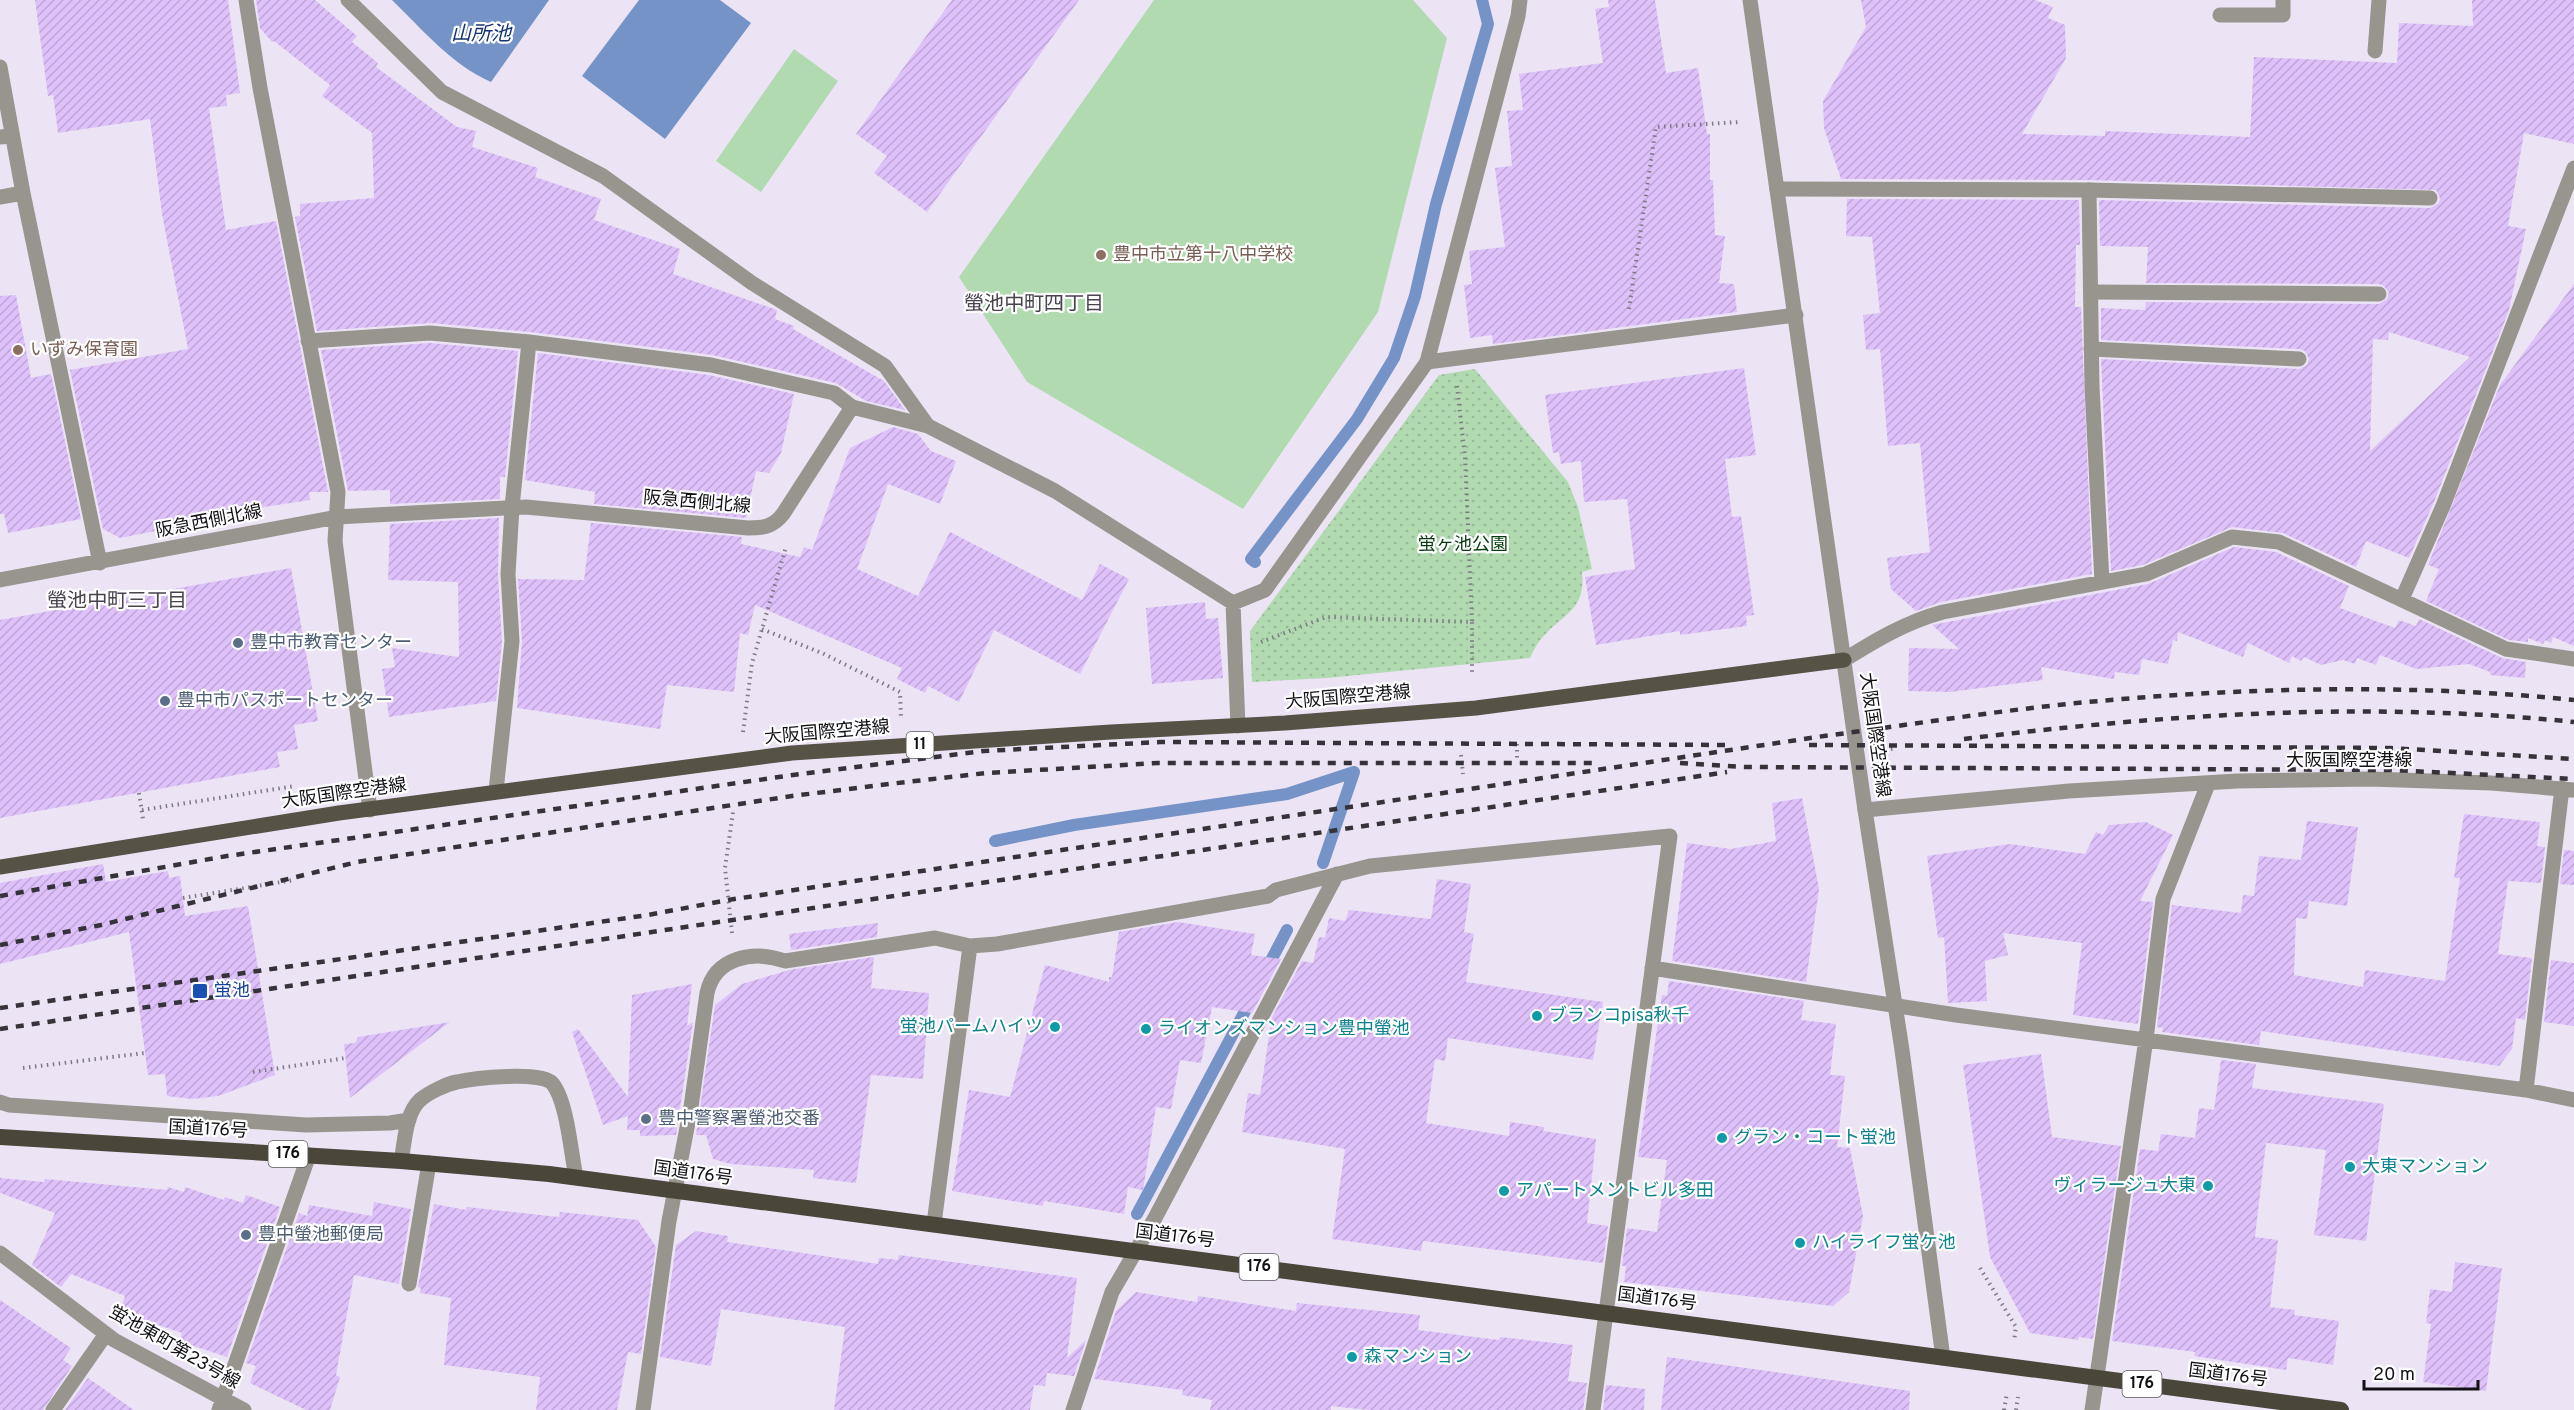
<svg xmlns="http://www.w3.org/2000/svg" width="2574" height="1410" viewBox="0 0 2574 1410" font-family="Overpass,'Noto Sans JP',sans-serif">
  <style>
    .park { fill: url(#park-dots) }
    .garden { fill: #b1dab1 }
    .water { fill: #7693c7 }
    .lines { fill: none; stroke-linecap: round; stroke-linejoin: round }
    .stream { stroke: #7693c7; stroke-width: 12 }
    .building { fill: url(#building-hatch); fill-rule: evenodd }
    .path { stroke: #7e7984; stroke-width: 4; stroke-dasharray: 1.5 4.5; stroke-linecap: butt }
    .service { stroke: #97958e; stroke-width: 15 }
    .minor { stroke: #97958e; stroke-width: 15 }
    .tertiary { stroke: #97958e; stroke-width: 15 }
    .primary { stroke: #565246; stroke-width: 15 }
    .trunk { stroke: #4a463a; stroke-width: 16 }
    .rail { stroke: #36323a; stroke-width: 4.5; stroke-dasharray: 8 8; stroke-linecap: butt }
    .education-dot { fill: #8d6e63; stroke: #fff; stroke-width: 2 }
    .service-dot { fill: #5c6f8a; stroke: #fff; stroke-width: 2 }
    .transit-dot { fill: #1a4fb4; stroke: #fff; stroke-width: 2 }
    .culture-dot { fill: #0f9aa8; stroke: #fff; stroke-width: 2 }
    .labels { text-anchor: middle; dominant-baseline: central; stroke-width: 4.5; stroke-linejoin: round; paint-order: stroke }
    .shield { fill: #fff; stroke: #5a585c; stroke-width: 1.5 }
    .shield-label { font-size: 16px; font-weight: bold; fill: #131016 }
    .education-label { font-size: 18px; fill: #785e54; stroke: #fff; text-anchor: start }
    .street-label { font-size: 18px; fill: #131016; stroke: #fff }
    .park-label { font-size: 18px; fill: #053b0d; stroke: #fff }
    .service-label { font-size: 18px; fill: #4e5e75; stroke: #fff; text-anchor: start }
    .transit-label { font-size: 18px; fill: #164399; stroke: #fff; text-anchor: start }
    .culture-label { font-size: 18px; fill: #0d838f; stroke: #fff; text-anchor: start }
    .water-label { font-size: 20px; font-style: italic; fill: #133472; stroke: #fff }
    .neighbourhood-label { font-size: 20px; fill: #49424f; stroke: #fff }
  </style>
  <defs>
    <pattern id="park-dots" width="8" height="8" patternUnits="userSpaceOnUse" patternTransform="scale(1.5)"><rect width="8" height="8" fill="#b1dab1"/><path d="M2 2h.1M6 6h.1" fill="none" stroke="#97ba98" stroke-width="1.8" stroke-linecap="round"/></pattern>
    <pattern id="building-hatch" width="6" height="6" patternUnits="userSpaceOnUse" patternTransform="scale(1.5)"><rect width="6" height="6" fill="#dec1fa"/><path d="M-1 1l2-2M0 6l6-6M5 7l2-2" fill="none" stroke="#bea5d6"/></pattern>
  </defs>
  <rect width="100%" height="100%" fill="#ece4f5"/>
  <path class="park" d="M1475 369 1568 482 1578 507 1592 569 1582 572C1586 611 1563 613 1542 638 1537 643 1533 652 1530 658L1327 678 1252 682 1250 631 1439 375Z"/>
  <path class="garden" d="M1154 0H1413L1447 38 1378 312 1243 509 1027 382 959 277Z
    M794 49 838 81 761 192 716 161Z"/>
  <path class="water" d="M392 0H549L491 82C452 65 423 30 392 0Z
    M639 0H720L751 23 665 139 582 76Z"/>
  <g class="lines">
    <path class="stream" d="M1255 562 1251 559 1357 419 1394 358 1415 296 1436 204 1488 24 1482 0
      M995 841 1074 825 1287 794 1354 772
      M1323 863 1354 772
      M1265 972 1287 930
      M1137 1214 1252 998"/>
  </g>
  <path class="building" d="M35 0H228L240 93 226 95 227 106 209 108 226 230 276 221 328 492H309L310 500 250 509V516L222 520V518L120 538 103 529 70 370 188 349 162 214 150 119 58 133 53 95 48 96Z
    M256 0H315L357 36 352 42 378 63 376 67 457 127 476 131 472 147 538 168 535 177 601 199 594 220 680 249 673 274 777 310 775 319 794 326 793 329 884 381 905 410 866 401 836 383 712 355 530 332 431 323 317 331 295 217 300 216V204L374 198 372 133 322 96 330 85 274 41 272 42 260 28Z
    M952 0H1079L927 212 874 173 887 156 856 134Z
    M1608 0H1655L1666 73 1698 68 1707 134H1710V180H1713L1715 235 1725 236 1719 283 1734 284 1737 312 1493 344 1492 335 1470 338 1464 285 1472 284 1469 251 1505 247 1495 168 1512 166 1507 111 1523 110 1519 74 1603 63 1595 9 1609 7Z
    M1861 0H2035L2053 7 2048 18 2065 25 2066 58 2022 134 2105 136V131L2250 137 2254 57 2397 63 2399 23 2473 26 2472 0H2574V144L2524 133 2508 226 2526 229 2509 310 2434 502 2409 558 2366 541 2356 567 2283 533 2232 527 2143 565 2111 571 2101 359 2299 369 2307 365 2309 359 2305 351 2299 349 2101 340V308L2145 310 2146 302 2379 304 2387 299 2389 293 2384 286 2379 284 2146 283 2148 247 2100 246 2099 200 2430 208 2439 203 2440 198 2436 190 2089 180 1841 179 1824 128 1823 101 1866 27ZM2389 332 2470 357 2370 451 2373 339 2388 340Z
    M1847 199 2079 200 2080 245H2076L2075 307H2081L2092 574 1941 602 1916 611 1891 589 1887 558 1930 552 1920 443 1888 446 1880 349 1866 350 1863 315 1880 313 1872 237 1846 236Z
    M2574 284V646L2553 637 2551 643 2545 640 2543 644 2528 638V642L2509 640 2426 601 2439 569 2428 565 2500 385Z
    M16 295 31 378 51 374 81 519 8 533 4 514H0V296Z
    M430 343 518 351 505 477H500V499L390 504V490L348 491 321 350Z
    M538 353 709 375 794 394 781 453 769 473 756 471 746 518 594 504 595 492 525 480Z
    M1744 368 1756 455 1725 459 1732 517 1741 516 1754 615 1746 616 1747 626 1680 635V631L1596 645 1585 577 1635 569 1627 499 1584 502 1581 461 1561 464 1559 452 1553 453 1545 395Z
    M893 427 918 434 931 451 956 461 940 504 888 484 857 569 918 596 950 532 1082 600 1100 564 1129 579 1080 674 994 630 959 702 928 686 925 693 897 679 902 668 755 605 748 635 740 633 734 692 667 685 660 729 517 708 522 641 518 579 584 580 591 523 742 537 741 544 800 557 804 547 812 550 850 448Z
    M499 518 498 575 502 641 496 701 389 717 382 669 395 667 392 648 459 657 458 582 388 580 390 524Z
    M2234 547 2276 552 2349 586 2340 608 2395 628 2399 620 2416 626 2419 619 2502 658 2526 662 2525 678 2490 675V672L2469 664 2416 669 2380 655 2376 665 2357 658 2355 664 2343 660 2321 665 2304 657 2301 661 2292 656 2289 663 2248 643 2243 657 2178 632 2177 641 2173 640 2168 664 2142 659 2139 675 2115 672 2114 679 2041 667 2043 680 1950 692 1908 691 1909 648 1959 649 1932 625 2148 584Z
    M291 568 318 721 294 725 298 749 277 752 280 767 0 818V620Z
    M1205 602 1206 619 1218 618 1223 678 1152 684 1146 608Z
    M1802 798 1819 889 1806 982 1672 961 1687 843 1731 849 1776 841 1772 803Z
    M2464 814 2540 822 2537 846 2545 847 2541 883 2508 881 2498 954 2532 958 2525 1020 2516 1018 2512 1049 2499 1066 2261 1031 2259 1045 2162 1032 2163 1028 2157 1027 2172 905 2241 913 2243 895 2254 896 2259 856 2301 860 2307 821 2358 827 2347 906 2309 901 2307 919 2296 918 2294 975 2363 987 2365 970 2445 981 2460 878H2454Z
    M2146 822 2173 835 2140 901 2153 902 2138 1024 2073 1015 2082 943 2003 933 2008 955 1985 961 1987 1001 1948 1003 1944 937 1938 938 1927 856 2010 844 2085 854 2096 832 2103 835 2109 825Z
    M2564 850 2574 851V885L2560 884Z
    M103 864 106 882 168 871 169 878 180 876 185 916 248 906 275 1075 218 1096 192 1099 167 1096 165 1074 148 1075 129 932 0 964V883Z
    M1437 879 1471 884 1464 932 1474 934 1466 982 1603 1002 1593 1060 1448 1038 1445 1061 1435 1059 1426 1123 1509 1136 1510 1122 1544 1127 1543 1131 1596 1139 1587 1223 1608 1226 1603 1263 1423 1241 1421 1251 1332 1239 1345 1149 1242 1132 1248 1093 1260 1095 1272 1017 1302 961 1313 963 1319 937 1325 938 1329 918 1345 921 1349 910 1431 919Z
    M1178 922 1255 934 1251 955 1281 959 1252 1013 1212 1007 1201 1063 1180 1060 1171 1109 1156 1107 1143 1190 1128 1187 1124 1214 1044 1201 1043 1206 952 1191 969 1090 1010 1097 1045 965 1109 982V977H1112L1119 932Z
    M878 923 877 937 791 950 789 934Z
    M874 957 871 988 929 993 923 1079 871 1075 856 1183 813 1178 814 1170 731 1164 713 1159 706 1135H696L715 1005 742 984 789 970Z
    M2551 960 2574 963V1026L2544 1022Z
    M1669 981 1804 1001 1801 1020 1836 1024 1830 1075 1845 1076 1837 1147 1850 1148 1863 1216 1849 1292 1833 1306 1624 1282 1626 1266H1622L1627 1228 1657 1232 1667 1160 1638 1157 1662 995 1667 996Z
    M692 984 687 1026 693 1022 676 1135 640 1136V1130H627L628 1116 603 1125 572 1032 578 1029 628 1097 632 995Z
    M450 1022 350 1098 344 1044 355 1043 358 1037Z
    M2041 1054 2052 1137 2121 1146 2093 1339 2079 1337 2078 1340 2030 1333 1990 1257 1963 1065Z
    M2221 1060 2256 1064 2252 1088 2384 1104 2366 1241 2314 1235 2326 1150 2266 1143 2255 1237 2278 1240 2270 1307 2295 1310 2294 1315 2339 1321 2333 1365 2288 1358 2286 1370 2194 1356 2195 1352 2112 1341 2140 1149 2158 1151 2161 1134 2195 1138 2199 1108 2214 1110Z
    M0 1178 44 1182 45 1179 167 1190 168 1187 184 1192 185 1187 224 1200 225 1197 243 1203 246 1195 280 1207 227 1357 179 1341 182 1333 120 1312 125 1296 71 1274 61 1287 32 1265 55 1213 0 1193Z
    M374 1202 411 1209 399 1284 354 1275 336 1375 340 1377 330 1410H306L250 1383 256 1366 246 1363 299 1213 307 1216 309 1205 372 1216Z
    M434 1204 466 1210 467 1207 559 1217 560 1212 638 1220 656 1247 641 1354 628 1352 617 1410H536L540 1377 444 1365 451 1298 420 1293 421 1288 418 1287Z
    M696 1231 728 1236 727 1242 878 1264 879 1258 898 1260 899 1255 1077 1278 1067 1358 1086 1340 1074 1376 1047 1373 1045 1386 1034 1385 1030 1410H834L845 1327 721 1309 711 1366 660 1357 676 1245Z
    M2455 1262 2502 1268 2486 1391 2423 1382 2431 1324 2426 1323 2430 1289 2452 1292Z
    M1136 1292 1197 1302 1198 1296 1296 1311 1297 1303 1420 1315 1418 1330 1499 1340 1500 1337 1573 1345 1568 1381 1587 1383 1583 1410H1367L1331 1406V1410H1210L1212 1400 1182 1395 1183 1390 1094 1379 1116 1311Z
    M0 1300 71 1348 63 1360 72 1366 43 1410H0Z
    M1667 1357 1910 1391 1909 1410H1661Z
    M88 1378 134 1410H65Z
    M1606 1385 1645 1389 1644 1410H1603Z"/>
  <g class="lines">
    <path class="path" d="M1629 309 1656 127 1740 122
      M1457 386 1465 457 1472 622
      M762 629 824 654 900 692 901 719
      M1261 642 1326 617 1472 622V673
      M743 732 752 663 786 547
      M1517 744V762
      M1885 750 1896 748
      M1461 755 1463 774
      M139 793 143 819
      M142 810 295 786
      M183 898 294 880
      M732 933 725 868 733 812
      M23 1068 145 1053
      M253 1072 346 1058
      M1980 1268 2016 1327 2014 1341
      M2004 1410 2007 1393
      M2016 1410 2018 1397"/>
    <path class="service" d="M0 137 12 136
      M2089 190 2430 198
      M2091 292 2379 294
      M308 341 430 333 529 342 711 365 834 393 852 407
      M2091 349 2299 359
      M1427 362 1796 315
      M496 791 512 641 508 574 512 507 529 342
      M0 1102 9 1105 306 1125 390 1123 409 1120
      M401 1161C405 1142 405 1114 420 1100 428 1093 446 1084 457 1082 474 1078 541 1071 552 1083 567 1100 571 1154 576 1177
      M409 1284 429 1163"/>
    <path class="minor" d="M246 0 260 88 338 492 335 541 370 810
      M348 0 442 92 603 176 752 283 885 366 928 426
      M2220 15H2283V0
      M2375 51 2379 0
      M0 67 23 193 100 563
      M1777 189 2089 190 2092 387 2102 582
      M0 197 23 193
      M0 580 337 517 526 507 748 528C763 528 773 527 783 514L852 407 928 426 1055 491 1233 603 1238 726
      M2402 599 2443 506 2574 168
      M1233 603 1265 590 1427 362 1518 16 1520 0
      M1844 660C1876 640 1906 622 1943 612L2146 574 2232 537 2279 542 2506 649 2574 659
      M1865 810 2069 791 2237 781 2370 779 2491 783 2574 790
      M1652 968 1956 1015 2526 1090 2574 1100
      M2526 1090 2562 788
      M934 1224 970 946
      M0 1253 114 1340 244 1410
      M53 1410 106 1334
      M219 1410 309 1155
      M643 1410 669 1221 691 1107 707 993C715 957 753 950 785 961L935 938 970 946 997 944 1268 896 1276 890 1370 866 1670 836 1593 1410
      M1073 1410 1112 1292 1155 1218 1337 874
      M2092 1410 2146 1039 2163 899 2208 784"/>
    <path class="tertiary" d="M1750 0 1865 810 1902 1050 1943 1358"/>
    <path class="primary" d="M0 867 339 813 792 753 1111 732 1285 723 1476 708 1844 660"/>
    <path class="trunk" d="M0 1137 401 1161 549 1174 2341 1410"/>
    <path class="rail" d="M1964 739C2168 714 2369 701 2574 722
      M1809 745 2390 748 2574 759
      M1680 763 1742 767 2390 770 2574 779
      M0 896 227 856 793 775 984 751 1160 742 1725 745
      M0 945 101 925 357 862 792 796 889 784 986 773 1158 763H1596
      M0 1008 648 915 728 900 1824 736C1916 724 2007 709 2099 701 2256 687 2416 684 2574 700
      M0 1029 1727 772"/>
  </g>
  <g class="education-dot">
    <circle cx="1101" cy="255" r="6"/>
    <circle cx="18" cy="350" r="6"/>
  </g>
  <g class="service-dot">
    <circle cx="238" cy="643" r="6"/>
    <circle cx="165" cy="701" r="6"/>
    <circle cx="646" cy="1119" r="6"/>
    <circle cx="246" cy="1235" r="6"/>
  </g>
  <rect class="transit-dot" x="192" y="983" width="16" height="16" rx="3"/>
  <g class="culture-dot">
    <circle cx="1537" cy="1016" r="6"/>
    <circle cx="1055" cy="1027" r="6"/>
    <circle cx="1146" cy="1029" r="6"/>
    <circle cx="1722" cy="1138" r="6"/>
    <circle cx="2350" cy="1167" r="6"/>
    <circle cx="2208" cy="1186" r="6"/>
    <circle cx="1504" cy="1191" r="6"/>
    <circle cx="1800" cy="1243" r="6"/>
    <circle cx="1352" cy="1357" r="6"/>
  </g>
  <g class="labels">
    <g class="shield">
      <rect x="906.5" y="732" width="27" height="26" rx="4.5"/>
      <rect x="268.5" y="1141" width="39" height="26" rx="4.5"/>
      <rect x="1239.5" y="1254" width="39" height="26" rx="4.5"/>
      <rect x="2122.5" y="1371" width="39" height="26" rx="4.5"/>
    </g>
    <g class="shield-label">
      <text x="920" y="745">11</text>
      <text x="288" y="1154">176</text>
      <text x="1259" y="1267">176</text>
      <text x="2142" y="1384">176</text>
    </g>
    <g class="education-label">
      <text x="1113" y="255">豊中市立第十八中学校</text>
      <text x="30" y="350">いずみ保育園</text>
    </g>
    <g class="street-label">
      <text transform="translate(697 503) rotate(5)">阪急西側北線</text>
      <text transform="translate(209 522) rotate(-11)">阪急西側北線</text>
      <text transform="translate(1348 698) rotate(-5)">大阪国際空港線</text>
      <text transform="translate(827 733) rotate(-5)">大阪国際空港線</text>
      <text transform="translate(1874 735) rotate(82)">大阪国際空港線</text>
      <text x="2349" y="761">大阪国際空港線</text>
      <text transform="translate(344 794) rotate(-8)">大阪国際空港線</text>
      <text transform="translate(208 1130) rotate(3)">国道176号</text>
      <text transform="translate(693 1174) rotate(8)">国道176号</text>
      <text transform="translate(1175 1237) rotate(7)">国道176号</text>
      <text transform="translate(1657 1300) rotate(7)">国道176号</text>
      <text transform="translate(174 1348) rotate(30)">蛍池東町第23号線</text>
      <text transform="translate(2228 1376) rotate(7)">国道176号</text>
    </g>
    <g class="park-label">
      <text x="1463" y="545">蛍ヶ池公園</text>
    </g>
    <g class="service-label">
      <text x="250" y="643">豊中市教育センター</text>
      <text x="177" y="701">豊中市パスポートセンター</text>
      <text x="658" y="1119">豊中警察署螢池交番</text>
      <text x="258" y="1235">豊中螢池郵便局</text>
    </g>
    <g class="transit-label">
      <text x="214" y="991">蛍池</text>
    </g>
    <g class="culture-label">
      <text x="1549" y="1016">ブランコpisa秋千</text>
      <text x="1043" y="1027" text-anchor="end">蛍池パームハイツ</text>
      <text x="1158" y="1029">ライオンズマンション豊中螢池</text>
      <text x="1734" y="1138">グラン・コート蛍池</text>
      <text x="2362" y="1167">大東マンション</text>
      <text x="2196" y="1186" text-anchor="end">ヴィラージュ大東</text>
      <text x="1516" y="1191">アパートメントビル多田</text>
      <text x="1812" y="1243">ハイライフ蛍ケ池</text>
      <text x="1364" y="1357">森マンション</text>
    </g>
    <g class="water-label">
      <text x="481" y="35">山所池</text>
    </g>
    <g class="neighbourhood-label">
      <text x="1034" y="305">螢池中町四丁目</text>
      <text x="117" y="602">螢池中町三丁目</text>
    </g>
  </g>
  <path d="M2364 1380v9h114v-9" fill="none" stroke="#131016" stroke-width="3"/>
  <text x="2373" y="1380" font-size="18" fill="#131016" stroke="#ffffff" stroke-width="4.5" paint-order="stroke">20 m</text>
</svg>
